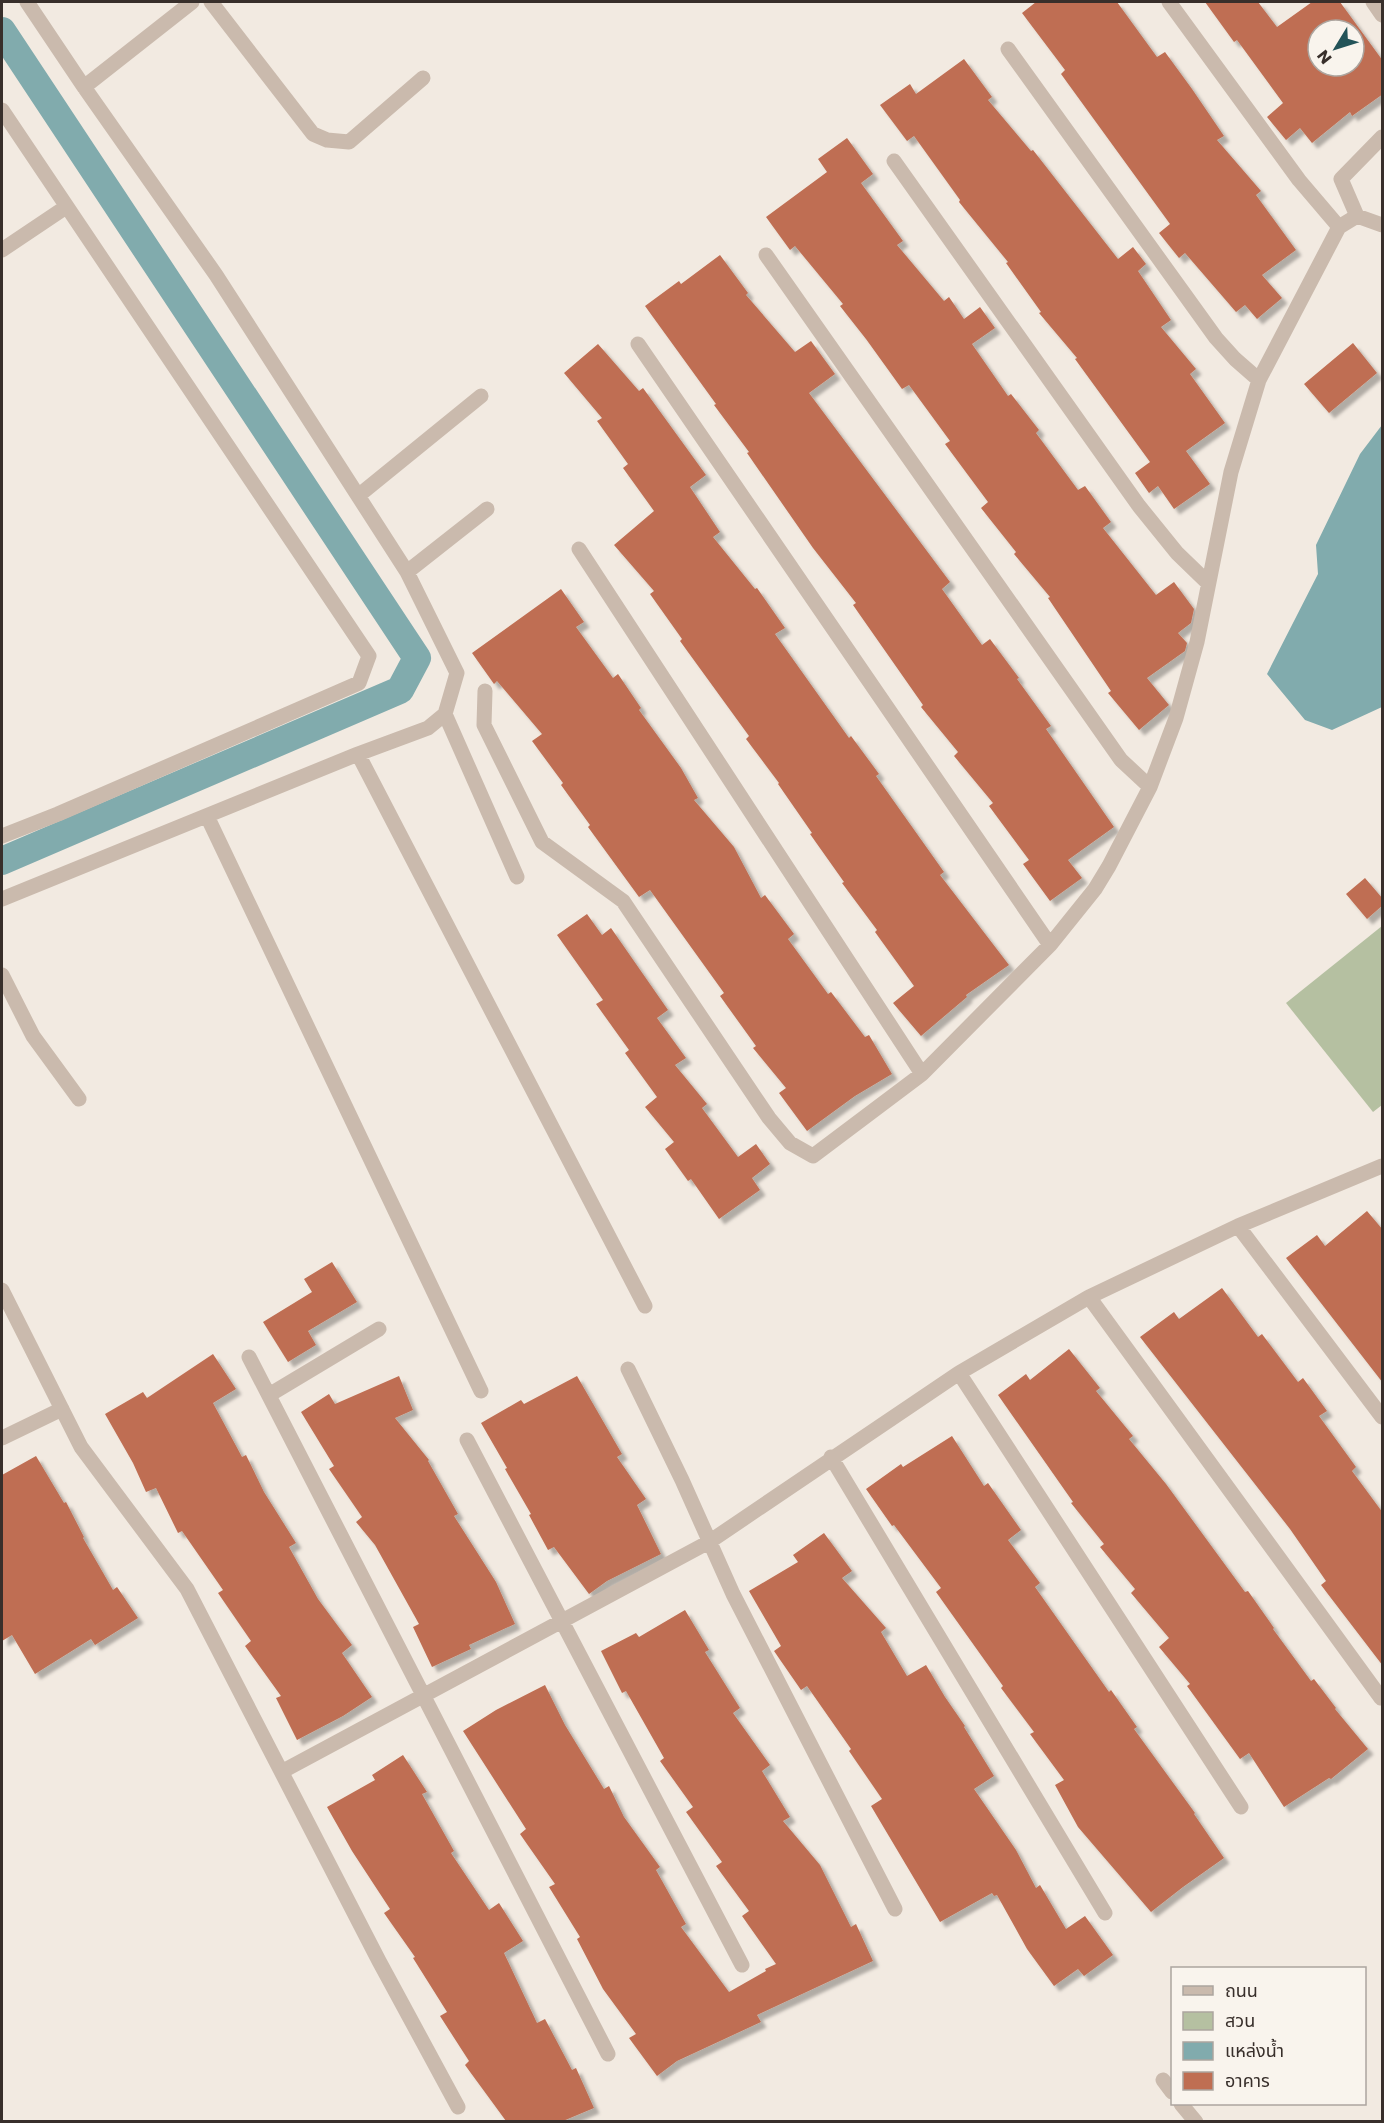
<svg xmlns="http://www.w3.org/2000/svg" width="1384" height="2123" viewBox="0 0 1384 2123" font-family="Poppins,'Noto Sans Thai',sans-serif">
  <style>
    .green { fill: #b5c0a1 }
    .water { fill: #81abad }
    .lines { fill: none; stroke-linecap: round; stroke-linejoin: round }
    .canal { stroke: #81abad; stroke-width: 28 }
    .building { fill: #bf6e52; fill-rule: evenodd; filter: url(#shadow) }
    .minor { stroke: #cabaad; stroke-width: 15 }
  </style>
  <defs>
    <filter id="shadow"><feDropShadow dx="5.5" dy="5.5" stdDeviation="1.5" flood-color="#0004"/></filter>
  </defs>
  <rect width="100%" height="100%" fill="#f2eae1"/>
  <path class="green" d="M1382 926V1105L1373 1112 1286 1003Z"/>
  <path class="water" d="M1382 425V707L1332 730 1305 720 1267 674 1318 574 1316 545 1360 454Z"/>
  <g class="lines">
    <path class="canal" d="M2 31 417 658 400 690 2 861"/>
  </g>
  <path class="building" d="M1036 2H1117L1157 57 1165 52 1192 89 1224 136 1217 140 1261 191 1256 195 1296 250 1262 275 1282 298 1257 319 1245 305 1236 312 1185 253 1179 258 1159 233 1170 224 1061 74 1065 70 1022 13Z
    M1205 2H1258L1277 27 1312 2H1340L1383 61V94L1352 116 1350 112 1312 143 1300 128 1286 140 1267 117 1283 103 1237 40 1234 42ZM1318 30H1354V66H1318Z
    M964 59 992 97 988 100 1031 151 1033 150 1118 259 1133 247 1146 264 1138 271 1171 320 1161 327 1196 369 1190 374 1225 423 1186 451 1210 484 1174 509 1158 486 1149 493 1135 473 1150 462 1075 359 1077 358 1039 313 1041 312 1006 263 1008 262 959 202 960 200 914 136 907 141 880 105 910 84 916 94Z
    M847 138 873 174 861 183 903 241 897 245 944 301 949 297 964 319 980 307 995 328 972 344 1008 396 1011 394 1039 430 1036 433 1078 490 1085 486 1111 522 1103 528 1156 595 1174 582 1194 609 1191 623 1178 633 1187 643 1185 651 1147 678 1169 705 1139 730 1108 693 1111 691 1048 598 1050 597 1014 554 1016 552 981 508 988 502 945 444 950 441 909 385 902 389 866 339 840 306 843 304 795 246 790 250 766 217 827 172 818 159Z
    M720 255 748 293 746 295 795 352 811 341 835 374 809 393 950 582 942 589 982 645 990 639 1019 678 1017 679 1051 726 1046 729 1114 827 1068 860 1082 878 1050 901 1023 864 1029 860 989 806 993 803 954 756 958 752 921 707 923 705 853 605 856 603 813 548 747 453 749 452 714 405 716 404 645 306 679 281 681 284Z
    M1353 343 1377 373 1329 413 1304 384Z
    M598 344 639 391 643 388 706 475 690 487 720 532 713 537 755 589 757 588 785 628 775 634 849 738 851 736 879 774 876 776 944 872 940 875 1009 965 966 995 967 997 921 1036 893 1003 914 986 875 932 877 930 842 883 844 882 810 834 812 833 778 784 779 783 746 739 749 736 680 641 682 639 650 594 654 591 614 545 654 511 623 468 628 464 597 421 602 418 564 373Z
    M561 589 584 622 576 627 613 678 618 674 641 708 639 710 681 768 698 798 694 800 734 847 761 898 765 895 794 934 788 939 828 994 831 992 865 1037 869 1035 892 1074 855 1096 807 1131 779 1093 786 1088 753 1048 756 1046 720 996 724 993 650 890 639 897 588 827 590 825 561 785 563 783 532 741 542 734 497 681 494 684 472 653Z
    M1365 878 1383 899V905L1367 919 1346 894Z
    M587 914 602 935 611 928 668 1010 657 1018 686 1058 675 1065 707 1104 702 1108 738 1157 756 1144 770 1164 752 1178 760 1190 719 1219 691 1179 688 1181 665 1149 674 1142 645 1107 657 1097 625 1053 629 1050 596 1004 603 1000 557 935Z
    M1367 1211 1383 1230V1383L1286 1258 1317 1235 1325 1246Z
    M332 1262 357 1302 308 1331 316 1345 288 1362 263 1322 312 1292 304 1279Z
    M1222 1288 1258 1337 1262 1334 1298 1382 1303 1378 1327 1411 1319 1416 1356 1467 1352 1471 1383 1513V1666L1321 1585 1326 1581 1290 1529 1140 1337 1174 1312 1179 1319Z
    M1069 1349 1100 1388 1096 1391 1133 1436 1129 1439 1166 1484 1245 1592 1248 1591 1274 1628 1273 1629 1311 1681 1314 1679 1336 1708 1335 1709 1368 1749 1331 1779 1329 1778 1284 1807 1249 1753 1240 1759 1187 1686 1190 1684 1159 1647 1169 1638 1131 1593 1135 1589 1100 1547 1104 1544 1071 1503 1073 1502 998 1395 1026 1374 1030 1380Z
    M213 1354 236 1389 213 1403 242 1457 246 1455 264 1492 296 1543 289 1547 318 1599 352 1645 342 1653 372 1697 343 1716 297 1740 276 1698 281 1696 245 1646 251 1641 218 1593 223 1590 182 1531 178 1533 156 1488 146 1492 133 1463 105 1414 143 1392 147 1398Z
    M399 1376 413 1410 395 1418 429 1460 428 1461 458 1514 454 1516 496 1582 515 1624 469 1645 471 1649 432 1667 413 1627 419 1624 375 1545 356 1522 362 1517 329 1469 334 1466 301 1412 329 1394 335 1404Z
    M577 1376 622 1454 617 1457 646 1499 637 1505 661 1554 607 1581 589 1594 554 1547 548 1550 529 1515 531 1514 505 1469 507 1468 481 1423 521 1400 524 1404Z
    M952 1436 984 1486 988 1483 1021 1530 1008 1540 1040 1583 1035 1587 1109 1692 1111 1690 1137 1727 1134 1729 1195 1813 1194 1814 1224 1858 1183 1887 1151 1912 1078 1827 1055 1785 1064 1780 1030 1734 1034 1732 1001 1688 1003 1686 936 1592 941 1588 894 1525 892 1526 866 1489 901 1464 903 1467Z
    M36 1456 64 1503 66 1502 84 1537 83 1538 113 1590 117 1587 138 1618 95 1645 91 1639 35 1674 12 1635 2 1641V1475Z
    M824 1533 852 1571 842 1578 886 1628 881 1632 907 1676 926 1665 945 1697 965 1726 964 1727 994 1776 974 1789 1016 1850 1036 1888 1040 1885 1066 1929 1085 1916 1113 1955 1084 1976 1078 1969 1054 1986 1027 1949 997 1895 994 1896 992 1893 940 1922 871 1806 882 1799 849 1751 851 1749 807 1686 801 1690 774 1651 781 1646 749 1591 798 1562 793 1555Z
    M685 1610 709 1650 705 1652 740 1708 733 1713 770 1765 762 1771 790 1817 783 1821 820 1865 851 1927 856 1924 873 1961 757 2015 761 2022 677 2061 657 2076 629 2038 636 2034 603 1989 577 1939 580 1937 549 1887 555 1884 520 1834 526 1829 463 1731 496 1710 545 1685 565 1725 604 1789 609 1786 624 1817 660 1867 656 1870 686 1924 681 1927 729 1992 766 1971 765 1969 776 1964 742 1916 749 1911 716 1866 722 1862 686 1812 693 1807 660 1761 664 1758 626 1691 622 1693 601 1651 636 1633 639 1637Z
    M403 1755 427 1792 422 1794 454 1851 451 1853 489 1910 499 1903 523 1941 504 1953 537 2023 545 2019 572 2070 576 2068 594 2108 563 2121H506L465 2065 469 2061 440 2016 447 2012 413 1958 415 1957 384 1913 390 1909 352 1851 327 1807 375 1780 372 1775Z"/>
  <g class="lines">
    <path class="minor" d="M211 2 313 134 327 140 349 142 423 78
      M1169 2 1299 180 1339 227
      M1373 2 1382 15
      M1008 49 1216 338 1235 359 1259 380
      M84 87 192 2
      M2 110 369 656 359 683 58 814 2 836
      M1382 137 1341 179 1357 216 1382 225
      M894 161 1139 506 1177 553 1208 583
      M2 250 66 207
      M766 255 1121 760 1150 787
      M638 344 1050 945
      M358 496 481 396
      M579 549 922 1074
      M407 572 487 509
      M485 691 484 725 542 842 623 901 769 1118 790 1143 813 1156 922 1074 1050 945 1095 889 1109 866 1150 787 1176 718 1197 642 1231 472 1259 380 1339 227 1357 216
      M445 714 517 877
      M358 754 645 1306
      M207 816 481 1391
      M2 899 358 754 428 728 445 714 457 673 407 572 216 275 84 87 27 2
      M2 975 33 1036 79 1099
      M1238 1226 1382 1417
      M2 1290 81 1447 187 1589 379 1961 458 2107
      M1089 1297 1381 1698
      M249 1357 608 2054
      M628 1369 682 1480 733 1594 895 1909
      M959 1373 1241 1807
      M269 1395 379 1329
      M2 1438 62 1409
      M467 1440 742 1965
      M831 1457 1105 1913
      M283 1771 709 1542 959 1373 1089 1297 1238 1226 1382 1166
      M1163 2080 1172 2092
      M1181 2104 1196 2122"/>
  </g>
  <rect width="1384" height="2123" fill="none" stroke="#382f2b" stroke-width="6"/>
  <rect x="1171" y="1967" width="195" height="138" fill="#f9f4ed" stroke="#aca59f" stroke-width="1.5"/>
  <rect x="1183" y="1986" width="30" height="9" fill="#cabaad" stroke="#aca59f" stroke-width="1.5"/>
  <text x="1225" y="1997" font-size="18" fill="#382f2b">ถนน</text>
  <rect x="1183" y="2012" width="30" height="18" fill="#b5c0a1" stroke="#aca59f" stroke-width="1.5"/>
  <text x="1225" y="2027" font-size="18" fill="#382f2b">สวน</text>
  <rect x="1183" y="2042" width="30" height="18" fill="#81abad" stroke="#aca59f" stroke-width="1.5"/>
  <text x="1225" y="2057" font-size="18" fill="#382f2b">แหล่งน้ำ</text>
  <rect x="1183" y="2072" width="30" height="18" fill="#bf6e52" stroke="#aca59f" stroke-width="1.5"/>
  <text x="1225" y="2087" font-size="18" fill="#382f2b">อาคาร</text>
  <g transform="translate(1336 48) rotate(232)"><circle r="28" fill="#f9f4ed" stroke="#aca59f" stroke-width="1.5"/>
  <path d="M0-4.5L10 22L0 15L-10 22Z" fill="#235358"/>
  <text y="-9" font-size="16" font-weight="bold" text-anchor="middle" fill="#382f2b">N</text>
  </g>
</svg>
